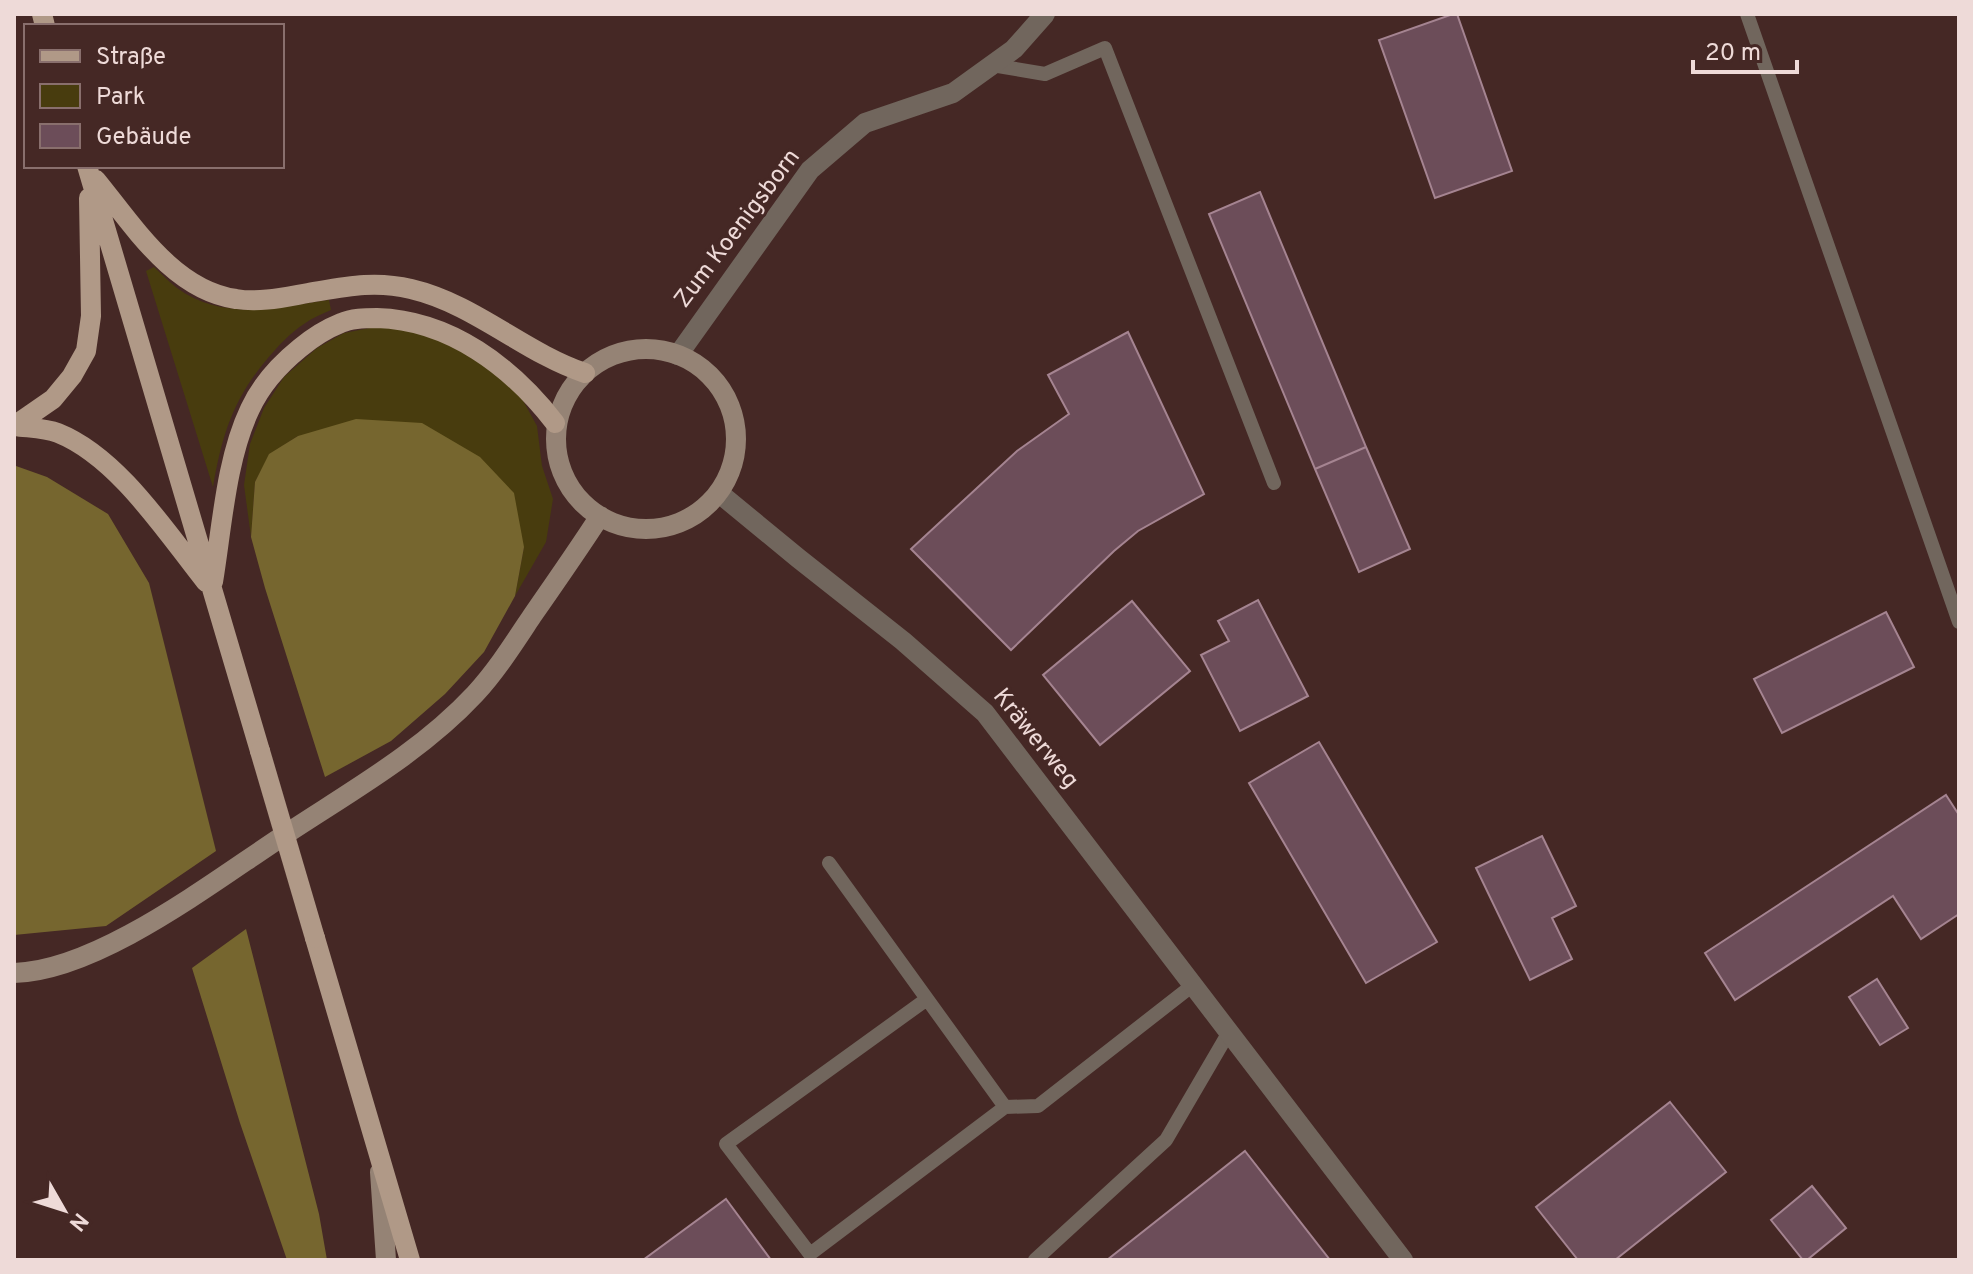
<svg xmlns="http://www.w3.org/2000/svg" width="1973" height="1274" viewBox="0 0 1973 1274" font-family="Overpass,sans-serif">
  <style>
    .green { fill: #483c0e }
    .forest { fill: #76662f }
    .building { fill: #6c4d59; stroke: #a58491; stroke-width: 2 }
    .lines { fill: none; stroke-linecap: round; stroke-linejoin: round }
    .lane { stroke: #71665d; stroke-width: 14 }
    .street { stroke: #71665d; stroke-width: 20 }
    .secondary { stroke: #958375; stroke-width: 20 }
    .primary { stroke: #b09987; stroke-width: 20 }
    .primary-bridge { stroke: #b09987; stroke-width: 20 }
    .labels { text-anchor: middle; dominant-baseline: central; stroke-width: 6; stroke-linejoin: round; paint-order: stroke }
    .street-label { font-size: 24px; fill: #eedad8; stroke: #452825 }
  </style>
  <rect width="100%" height="100%" fill="#452825"/>
  <path class="green" d="M154 267C162 274 169 282 177 288 224 322 277 307 329 300L331 310C322 314 312 318 304 324 290 333 278 346 268 358 233 399 222 435 213 487L146 271Z
    M385 325 432 335 485 362 520 395 537 426 542 466 553 499 546 542 515 596 524 547 298 436 270 454 255 482 251 537 244 485 250 444 264 408 284 377 317 348 344 333Z"/>
  <path class="forest" d="M356 419 422 423 480 457 514 493 524 547 515 596 484 652 445 694 391 741 325 777 265 588 251 537 255 482 269 454 298 436Z
    M16 466 47 477 108 514 149 583 216 851 106 926 14 935V467Z
    M246 929 319 1214 327 1260H287L240 1123 192 968Z"/>
  <path class="building" d="M1453 14H1457L1512 171 1435 198 1379 40Z
    M1260 192 1366 447 1315 469 1209 214Z
    M1128 332 1204 494 1138 531 1114 551 1011 650 911 549 1017 451 1069 414 1048 375Z
    M1366 447 1410 549 1359 572 1315 469Z
    M1258 600 1308 696 1240 731 1201 655 1229 641 1218 621Z
    M1132 601 1190 671 1100 745 1043 675Z
    M1886 612 1914 667 1782 733 1754 679Z
    M1319 742 1437 942 1366 983 1249 783Z
    M1946 795 1959 815V914L1921 939 1893 896 1735 1000 1705 953Z
    M1542 836 1576 906 1552 918 1572 959 1530 980 1476 868Z
    M1877 979 1908 1028 1880 1045 1849 997Z
    M1670 1102 1726 1172 1615 1260H1578L1536 1207Z
    M1245 1151 1330 1260H1107Z
    M1812 1186 1846 1228 1807 1260H1803L1771 1220Z
    M726 1199 771 1260H643Z"/>
  <g class="lines">
    <path class="lane" d="M1747 14 1959 622
      M992 65 1045 74 1105 48 1274 483
      M829 863 1005 1107 1038 1106 1193 985
      M927 999 726 1144 810 1254 1005 1107
      M1035 1260 1166 1140 1229 1032"/>
    <path class="street" d="M678 355 810 170 865 123 953 93 1014 49 1045 14
      M719 493 798 558 903 641 985 713 1403 1260"/>
    <path class="secondary" d="M556 439a90 90 0 1 1 180 0a90 90 0 1 1-180 0Z
      M14 973C99 971 215 880 286 834 351 791 421 752 475 694 497 670 514 643 532 616 555 583 578 550 600 516
      M380 1172 386 1260"/>
    <path class="primary" d="M42 14 45 26
      M87 166 260 751
      M96 180C133 225 173 290 236 299 260 303 285 297 308 293 344 287 374 280 411 289 475 304 523 352 585 373
      M14 426 53 399 72 376 86 351 91 316 89 198
      M15 426C29 428 45 428 58 433 118 457 166 532 206 582
      M213 582C222 527 226 459 250 409 261 385 279 365 300 348 312 338 326 329 341 323 352 318 365 318 377 318 450 320 512 367 555 423
      M315 938 410 1260"/>
    <path class="primary-bridge" d="M260 751 315 938"/>
  </g>
  <g class="labels">
    <g class="street-label">
      <text transform="translate(738 229) rotate(-53)">Zum Koenigsborn</text>
      <text transform="translate(1035 739) rotate(51)">Kräwerweg</text>
    </g>
  </g>
  <rect width="1973" height="1274" fill="none" stroke="#eedad8" stroke-width="32"/>
  <rect x="24" y="24" width="260" height="144" fill="#452825" stroke="#896f6d" stroke-width="2"/>
  <rect x="40" y="50" width="40" height="12" fill="#b09987" stroke="#896f6d" stroke-width="2"/>
  <text x="96" y="64" font-size="24" fill="#eedad8">Straße</text>
  <rect x="40" y="84" width="40" height="24" fill="#483c0e" stroke="#896f6d" stroke-width="2"/>
  <text x="96" y="104" font-size="24" fill="#eedad8">Park</text>
  <rect x="40" y="124" width="40" height="24" fill="#6c4d59" stroke="#896f6d" stroke-width="2"/>
  <text x="96" y="144" font-size="24" fill="#eedad8">Gebäude</text>
  <g transform="translate(64 1210) rotate(129)" stroke="#452825" stroke-width="6" paint-order="stroke">
  <path d="M0-6L14 30L0 20L-14 30Z" fill="#eedad8"/>
  <text y="-12" font-size="22" font-weight="bold" text-anchor="middle" fill="#eedad8">N</text>
  </g>
  <path d="M1693 60v12h104v-12" fill="none" stroke="#eedad8" stroke-width="4"/>
  <text x="1705" y="60" font-size="24" fill="#eedad8" stroke="#452825" stroke-width="6" paint-order="stroke">20 m</text>
</svg>
